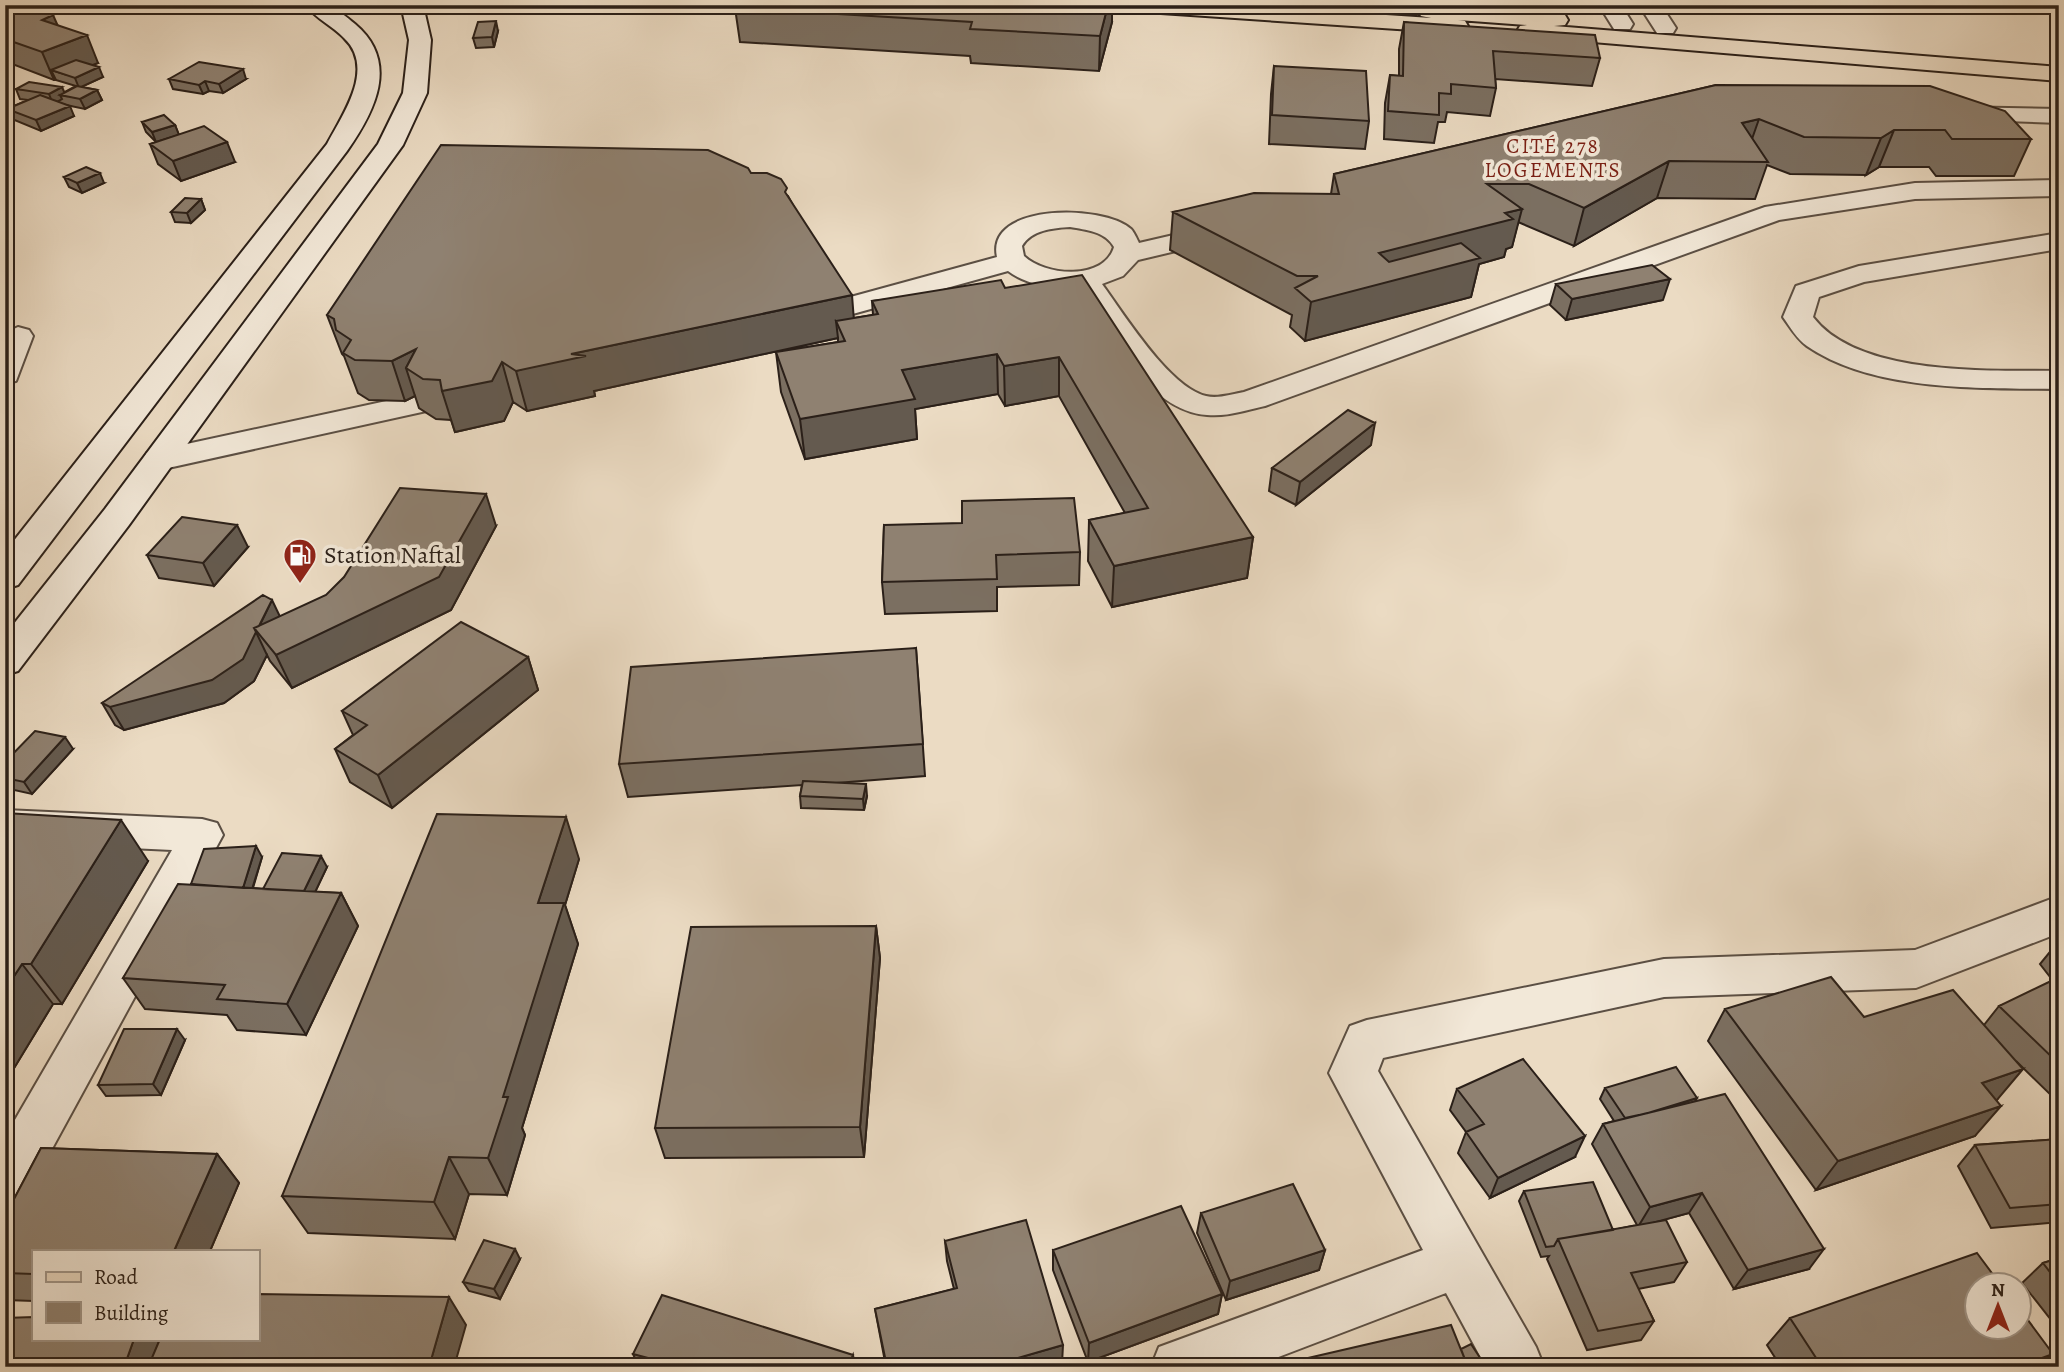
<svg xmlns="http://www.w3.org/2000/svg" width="2064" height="1372" viewBox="0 0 2064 1372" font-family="Alegreya,serif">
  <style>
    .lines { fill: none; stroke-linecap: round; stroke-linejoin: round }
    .minor-casing { stroke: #5b4f44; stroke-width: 4 }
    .secondary-casing { stroke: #2b2019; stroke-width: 4 }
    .primary-casing { stroke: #2b2019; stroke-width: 4 }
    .minor { fill: #f2e8d8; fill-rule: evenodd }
    .secondary { fill: #f2e8d8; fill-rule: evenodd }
    .primary { fill: #ebdbc3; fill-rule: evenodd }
    .wall { fill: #7b6f61; stroke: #2b2019; stroke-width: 2 }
    .shaded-wall { fill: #645a4f; stroke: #2b2019; stroke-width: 2 }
    .building { fill: #8f8171; stroke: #2b2019; stroke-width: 2 }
    .labels { text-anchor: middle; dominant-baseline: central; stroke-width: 7; stroke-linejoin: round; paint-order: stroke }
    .far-neighbourhood-label { font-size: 21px; letter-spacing: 2px; fill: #7a1f14; stroke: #f2e8d8 }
    .poi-label { font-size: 24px; fill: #2b2019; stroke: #f2e8d8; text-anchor: start }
  </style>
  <rect width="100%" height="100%" fill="#ebdbc3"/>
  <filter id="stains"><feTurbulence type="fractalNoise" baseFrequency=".00286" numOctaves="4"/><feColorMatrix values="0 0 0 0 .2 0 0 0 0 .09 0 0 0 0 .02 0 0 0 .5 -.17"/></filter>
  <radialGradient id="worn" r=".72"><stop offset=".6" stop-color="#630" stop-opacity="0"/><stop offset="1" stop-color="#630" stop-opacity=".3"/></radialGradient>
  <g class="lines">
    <defs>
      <path id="minor" d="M1599 5H1621L1633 24 1630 29H1614Z
        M1639 5H1661L1676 28 1673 33H1657Z
        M1956 107 2059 109V123L1947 119 1944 114 1947 109Z
        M2059 180V196L1915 199 1779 220 1265 406C1246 410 1227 417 1207 415 1148 411 1106 331 1077 288 1055 290 1025 284 1008 271L802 328 792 325 787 319 792 313 997 257C985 203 1103 204 1131 229 1134 232 1137 239 1139 243L1221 224 1231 226 1235 232 1231 238 1138 260 1123 276 1102 284C1124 314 1169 387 1206 396 1218 399 1232 394 1244 392L1765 207 1915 183ZM1070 227C1086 230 1105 231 1114 247 1104 281 1045 276 1024 256L1022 246C1031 230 1053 228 1070 227Z
        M2059 233V249L1864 282 1819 297 1813 317C1859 377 1990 370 2059 371V389C1981 388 1874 392 1807 346 1797 339 1790 327 1783 317L1796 286 1859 266Z
        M18 327 29 330 33 336 16 381 5 383V333Z
        M470 383 481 385 486 392 481 399 159 470 147 467 143 460 147 453 159 450Z
        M5 810 202 819 217 823 223 835 23 1202 5 1209V1137L172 850 5 842Z
        M2059 896V933L1916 988 1664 997 1383 1058 1378 1071 1536 1347 1544 1367H1486L1446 1293 1252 1367H1151L1159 1347 1423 1250 1329 1073 1350 1026 1367 1020 1664 959 1915 950Z"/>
      <path id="secondary" d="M306 5C331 5 336 8 355 24 400 62 375 111 347 151L18 585 5 589V552L327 144C343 114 376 68 344 38 333 26 316 19 306 5Z
        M401 5H423L431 40 427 93 403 145 129 525 18 671 5 675V635L105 509 378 144 403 93 409 40Z"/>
      <path id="primary" d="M1120 5H1237L1431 18 1421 16 1418 11 1421 6 1440 5 1557 13 1565 15 1568 20 1565 25 1554 26 2059 67V81L1520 36 1517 31 1520 26 1527 25 1458 20 1465 21 1468 26 1465 31 1457 33 1131 11 1123 10Z"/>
    </defs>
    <use href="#minor" class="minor-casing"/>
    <use href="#secondary" class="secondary-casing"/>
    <use href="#primary" class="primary-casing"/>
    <use href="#minor" class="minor"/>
    <use href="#secondary" class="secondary"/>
    <use href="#primary" class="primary"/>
  </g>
  <path class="wall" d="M5 5 57 25 98 63 92 65 103 77 81 87 97 90 102 100 85 109 66 105 74 116 41 131 12 119 7 109 28 100 20 99 16 89 65 92 76 86 56 80H54L7 62 5 58Z
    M735 8 1112 22 1099 71 971 63 970 56 740 42Z
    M1404 22 1600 58 1592 86 1495 79 1496 88 1490 116 1447 112 1445 122H1438L1434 143 1384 139 1385 103 1390 75 1399 76V49Z
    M498 31 494 47 476 48 473 38Z
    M1274 66 1369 121 1365 149 1269 144 1271 94Z
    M169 79H246L223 93 209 91 203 94 173 89Z
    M1716 85 2031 139 2014 176H1936L1929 167H1879L1866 175 1790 174 1767 165 1755 199 1657 198 1574 246 1518 222 1512 247 1506 249 1504 257 1479 264 1471 297 1305 341 1290 327 1292 315 1170 250 1173 212 1331 194 1334 174Z
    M142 122 175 125 179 135 235 162 181 181 158 164 150 144 156 142 146 132Z
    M751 173 788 196 854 318 873 315 872 301 1005 288 1253 537 1247 578 1112 607 1088 561 1089 520 1125 513 1059 396 1005 406 998 394 915 409 917 439 805 459 781 392 776 352 838 342V338L594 391 595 396 527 411 513 402 504 421 455 432 451 420 436 419 419 408 415 396 405 401 369 400 358 393 344 356 342 354 327 315Z
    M64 177 104 183 82 193 69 187Z
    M201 199 205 210 191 223 175 222 171 212Z
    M1556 284 1663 300 1566 320 1550 305Z
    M1371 445 1296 505 1269 491 1272 468Z
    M884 525 1080 552 1079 585 997 587V611L885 614 882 582Z
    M496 526 451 610 292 688 270 661 267 655 254 681 224 703 124 730 115 725 102 703 280 617Z
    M248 547 214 586 159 578 147 555Z
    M916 648 925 776 836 783 867 796 864 810 801 808 800 796 802 785 628 797 619 764Z
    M528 657 538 690 392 808 350 782 335 749 353 735 342 711Z
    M73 749 32 794 5 788V762Z
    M5 813 148 861 62 1004H53L5 1083Z
    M262 857 253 888 263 889 327 867 315 892 341 893 358 926 306 1035 237 1030 227 1015 145 1009 123 978 191 884Z
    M579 859 565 905 578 944 522 1128 525 1135 507 1195 469 1194 455 1239 308 1233 282 1196Z
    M876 926 880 958 864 1157 665 1158 655 1128Z
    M2058 942H2059V1103L2017 1062 1997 1100 1975 1136 1816 1190 1708 1041 1725 1009 1984 1025 1999 1006 2057 986 2040 964Z
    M185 1040 161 1095 106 1096 98 1085Z
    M1605 1088 1695 1102 1809 1269 1734 1289 1689 1213 1655 1222 1687 1262 1674 1282 1638 1289 1654 1321 1641 1340 1587 1350 1547 1259 1549 1256 1541 1257 1519 1201 1524 1191 1613 1230 1637 1225 1592 1144 1603 1124 1614 1121 1600 1099Z
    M1457 1089 1575 1157 1490 1198 1458 1153 1466 1132 1450 1110Z
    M2059 1139V1222L1991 1228 1958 1166 1975 1145Z
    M41 1148 217 1154 239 1183 210 1251H33V1301L6 1300 5 1216Z
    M1201 1213 1325 1250 1319 1270 1226 1300 1197 1233Z
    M945 1241 1062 1364 1052 1367H886L875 1309 954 1289 947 1261Z
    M1053 1250 1222 1294 1218 1314 1088 1362 1053 1270Z
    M2059 1258V1330L2022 1283 2043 1263Z
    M520 1259 500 1299 469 1291 463 1282Z
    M1790 1318 2053 1354 2038 1367H1781L1767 1345Z
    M633 1354 855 1367H639Z"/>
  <path class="shaded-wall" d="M1108 5H1112V22L1099 71 1100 36Z
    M53 15 65 42 42 20Z
    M496 21 498 31 494 47 492 37Z
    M87 35 98 63 67 75 51 70 56 80H54L42 52Z
    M99 67 103 77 79 88 75 78Z
    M243 69 246 79 223 93 219 84Z
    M205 81 209 91 203 94 199 85Z
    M62 87 66 96 60 95 62 99 53 104 49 94Z
    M97 90 102 100 85 109 80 99Z
    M70 106 74 116 41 131 36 120Z
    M1759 119 1746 156 1742 123Z
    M175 125 179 135 156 142 152 132Z
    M1894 130 1879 167 1866 175 1881 138Z
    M227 142 235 162 181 181 173 161Z
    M1669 161 1657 198 1574 246 1584 208Z
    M100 173 104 183 82 193 77 183Z
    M201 199 205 210 191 223 187 213Z
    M1522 209 1512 247 1506 249 1504 257 1479 264 1471 297 1305 341 1311 302 1379 253 1505 213Z
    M1670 279 1663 300 1566 320 1572 299Z
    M852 295 855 334 836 321 838 338 594 391 595 396 527 411 516 371 571 354Z
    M416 349 406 368 415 396 405 401 392 361Z
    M997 354 998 394 915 409 917 439 805 459 800 419 902 370Z
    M1059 357V396L1005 406 1004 366Z
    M502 362 513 402 504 421 455 432 442 391Z
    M1375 423 1371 445 1296 505 1300 482Z
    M486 494 496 526 451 610 292 688 276 655Z
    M237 525 248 547 214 586 203 563Z
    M1253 537 1247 578 1112 607 1114 566Z
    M272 600 283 623 257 631Z
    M256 632 267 655 254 681 224 703 124 730 110 707Z
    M528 657 538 690 392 808 378 775Z
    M65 737 73 749 32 794 24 782Z
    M866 784 867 796 864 810 863 799Z
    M566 817 579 859 565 905 578 944 522 1128 525 1135 507 1195 488 1158 538 903Z
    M121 820 148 861 62 1004 31 964Z
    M256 846 262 857 249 899 243 888Z
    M321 856 327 867 309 905 303 893Z
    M341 893 358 926 306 1035 287 1004Z
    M876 926 880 958 864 1157 860 1127Z
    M22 964 53 1004 5 1083V990Z
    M177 1029 185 1040 161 1095 153 1084Z
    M2023 1069 1997 1100 1957 1113 1982 1083Z
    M1697 1098 1691 1109 1625 1120Z
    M2001 1106 1975 1136 1816 1190 1838 1161Z
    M1585 1136 1575 1157 1490 1198 1498 1178Z
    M217 1154 239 1183 210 1251H174Z
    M449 1157 469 1194 455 1239 434 1202Z
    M1702 1193 1689 1213 1638 1227 1650 1207Z
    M515 1249 520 1259 500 1299 494 1289Z
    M1824 1249 1809 1269 1734 1289 1748 1270Z
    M1325 1250 1319 1270 1226 1300 1230 1281Z
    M1222 1294 1218 1314 1088 1362 1089 1343Z
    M449 1297 466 1325 454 1367H429Z
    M134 1339H160L149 1367H124Z
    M1063 1345 1062 1364 1052 1367H986Z
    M2053 1354 2038 1367H2017Z
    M853 1355 855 1367H848Z"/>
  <path class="building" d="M5 5H24L53 15 42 20 87 35 42 52 5 39V31H7L5 30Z
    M738 5H1108L1100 36 970 29 972 22 735 8Z
    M496 21 492 37 473 38 478 22Z
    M1404 22 1595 35 1600 58 1493 51 1496 88 1451 84V94L1439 93V115L1388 111 1390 75 1403 76Z
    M76 60 99 67 75 78 51 70Z
    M199 62 243 69 219 84 205 81 199 85 169 79Z
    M1274 66 1366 71 1369 121 1272 115Z
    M29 82 62 87 49 94 16 89Z
    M1716 85 1930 86 2005 111 2031 139H1952L1945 130H1894L1881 138 1804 137 1759 119 1742 123 1768 162 1669 161 1584 208 1529 184H1487L1522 209 1505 213 1513 219 1379 253 1389 262 1461 243 1480 258 1311 302 1295 288 1318 276H1297L1173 212 1254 193 1339 194 1334 174Z
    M77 86 97 90 80 99 60 95Z
    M40 95 70 106 36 120 7 109Z
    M164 115 175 125 152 132 142 122Z
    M204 126 227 142 173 161 150 144Z
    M441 145 708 150 748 168 751 173H767L781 179 787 188 785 192 852 295 571 354 586 356 516 371 502 362 492 381 442 391 440 380 423 379 406 368 416 349 392 361 355 360 343 353 351 340 336 330 334 319 327 315Z
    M86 167 100 173 77 183 64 177Z
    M185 198 201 199 187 213 171 212Z
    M1652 265 1670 279 1572 299 1556 284Z
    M1082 275 1253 537 1114 566 1089 520 1148 508 1059 357 1004 366 997 354 902 370 915 399 800 419 776 352 845 341 836 321 878 314 872 301 1001 280 1005 288Z
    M1348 410 1375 423 1300 482 1272 468Z
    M400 488 486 494 439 577 276 655 254 628 326 595 344 577Z
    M1074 498 1080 552 996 555 997 579 882 582 884 525 962 523V501Z
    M182 517 237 525 203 563 147 555Z
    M263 595 272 600 259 626 254 628 256 632 243 659 212 680 110 707 102 703Z
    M461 622 528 657 378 775 335 749 367 725 342 711Z
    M916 648 923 744 619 764 631 667Z
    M35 731 65 737 24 782 5 778V762Z
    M803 781 866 784 863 799 800 796Z
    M5 813 121 820 31 964H22L5 990Z
    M437 814 566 817 538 903H564L503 1097H508L488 1158 449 1157 434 1202 282 1196Z
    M256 846 243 888 191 884 204 849Z
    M282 853 321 856 304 891 263 889Z
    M178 884 341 893 287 1004 217 999 225 985 123 978Z
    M876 926 860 1127 655 1128 691 927Z
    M1831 977 1864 1017 1953 990 2023 1069 1982 1083 2001 1106 1838 1161 1725 1009Z
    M2051 981 2059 988V1064L1999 1006Z
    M124 1029H177L153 1084 98 1085Z
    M1523 1059 1585 1136 1498 1178 1466 1132 1484 1124 1457 1089Z
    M1676 1067 1697 1098 1648 1113 1625 1118 1605 1088Z
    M1725 1094 1824 1249 1748 1270 1702 1193 1650 1207 1603 1124Z
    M2059 1139V1204L2010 1208 1975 1145Z
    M41 1148 217 1154 174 1251H33V1274L5 1273V1216Z
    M1593 1182 1613 1230 1558 1239 1554 1246 1546 1247 1524 1191Z
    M1293 1184 1325 1250 1230 1281 1201 1213Z
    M1181 1206 1222 1294 1089 1343 1053 1250Z
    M1026 1220 1063 1345 986 1367H887L875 1309 957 1288 945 1241Z
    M1666 1220 1687 1262 1631 1273 1654 1321 1598 1331 1558 1239Z
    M484 1240 515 1249 494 1289 463 1282Z
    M1977 1253 2000 1284H1977V1326H2019V1308L2053 1354 2017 1367H1822L1790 1318Z
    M2059 1258V1284L2043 1263Z
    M257 1294 449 1297 429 1367H148L160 1339H257Z
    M662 1295 853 1355 848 1367H661L663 1362 633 1354Z
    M33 1317V1339H134L124 1367H5V1318Z
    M1451 1325 1468 1367H1283L1282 1364Z
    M1471 1344 1486 1367H1468L1461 1349Z"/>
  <defs>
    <symbol id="fuel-pin" viewBox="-11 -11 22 30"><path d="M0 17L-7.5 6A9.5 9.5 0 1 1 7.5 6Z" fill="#8f2418" stroke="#f2e8d8"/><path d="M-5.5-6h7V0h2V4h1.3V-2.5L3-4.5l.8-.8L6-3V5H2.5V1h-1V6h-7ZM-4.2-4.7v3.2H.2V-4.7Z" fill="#fff"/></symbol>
  </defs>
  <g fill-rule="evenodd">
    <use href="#fuel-pin" x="281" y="536" width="38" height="52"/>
  </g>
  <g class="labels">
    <g class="far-neighbourhood-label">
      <text x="1553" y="146">CITÉ 278<tspan x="1553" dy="24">LOGEMENTS</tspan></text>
    </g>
    <g class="poi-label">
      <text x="324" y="555">Station Naftal</text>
    </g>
  </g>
  <rect width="2064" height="1372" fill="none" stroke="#ebdbc3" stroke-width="28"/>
  <rect x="7" y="7" width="2050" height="1358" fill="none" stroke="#2b2019" stroke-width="3.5"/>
  <rect x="14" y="14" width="2036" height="1344" fill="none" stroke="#2b2019" stroke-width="2"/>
  <rect x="32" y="1250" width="228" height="91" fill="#f2e8d8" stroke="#a2988c" stroke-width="2"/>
  <rect x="46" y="1272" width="35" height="10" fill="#ebdbc3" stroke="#a2988c" stroke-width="2"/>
  <text x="94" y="1284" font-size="21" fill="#2b2019">Road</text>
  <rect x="46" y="1302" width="35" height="21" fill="#8f8171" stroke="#a2988c" stroke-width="2"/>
  <text x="94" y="1320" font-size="21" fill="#2b2019">Building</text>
  <g transform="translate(1998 1306)"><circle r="33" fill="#f2e8d8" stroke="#a2988c" stroke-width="2"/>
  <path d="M0-5L12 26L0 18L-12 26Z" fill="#8f2418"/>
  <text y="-10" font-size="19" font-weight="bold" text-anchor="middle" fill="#2b2019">N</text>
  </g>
  <rect width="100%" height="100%" filter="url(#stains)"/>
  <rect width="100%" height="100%" fill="url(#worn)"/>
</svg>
